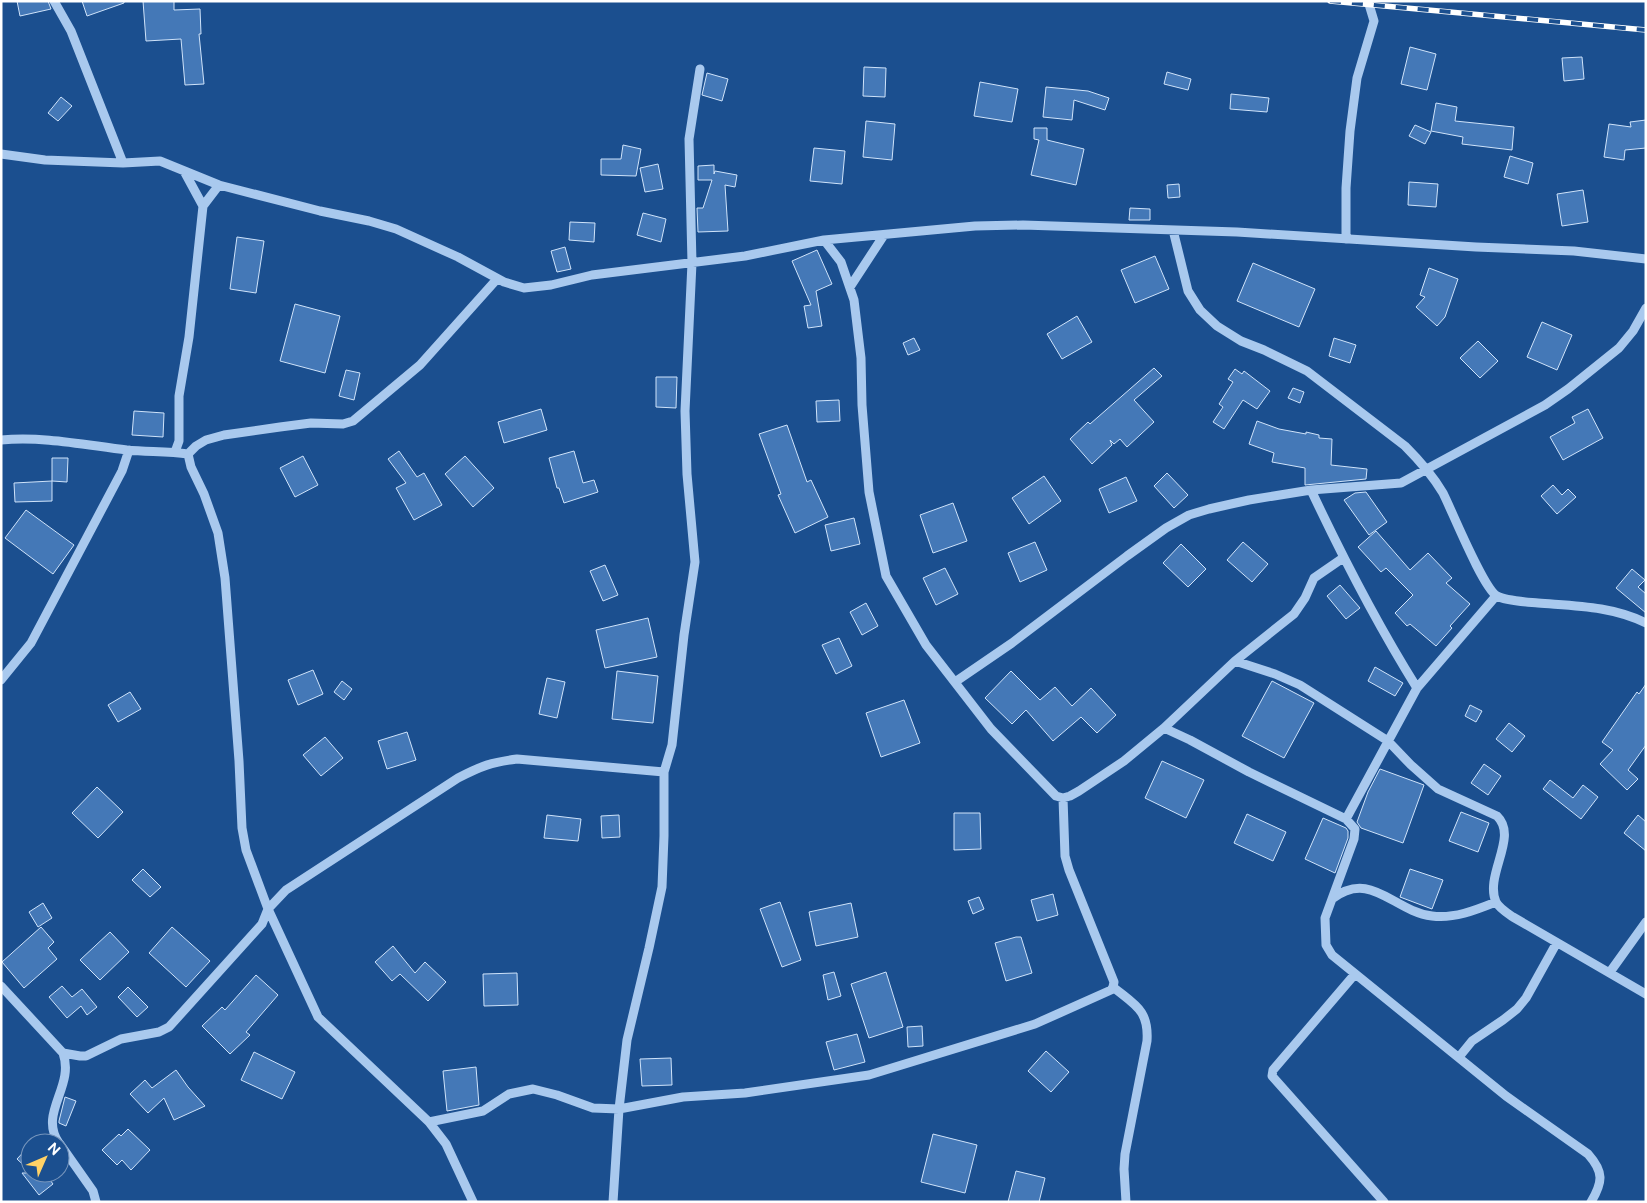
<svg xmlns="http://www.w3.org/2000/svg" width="1647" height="1203" viewBox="0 0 1647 1203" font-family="'Public Sans',sans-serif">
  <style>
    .building { fill: #4478b7; stroke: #cfe3fa }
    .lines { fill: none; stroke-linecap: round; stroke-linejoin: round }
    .minor { stroke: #a9c9ee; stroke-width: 9 }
    .rail-casing { stroke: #fff; stroke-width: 5.5 }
    .rail { stroke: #1b4f8f; stroke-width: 4; stroke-dasharray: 11; stroke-linecap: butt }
  </style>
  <rect width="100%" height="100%" fill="#1b4f8f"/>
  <path class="building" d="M17 1H48L51 9 20 16Z
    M82 1H124V3L87 16Z
    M143 1H174V10L200 9 201 34H199L204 84 185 85 181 39 146 41Z
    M1410 47 1436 54 1427 90 1401 84Z
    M1582 57 1584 79 1564 81 1562 58Z
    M864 67 886 68 885 97 863 96Z
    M1167 72 1191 79 1188 90 1164 84Z
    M707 73 728 79 722 101 702 95Z
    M980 82 1018 89 1012 122 974 116Z
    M1046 87 1088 91 1109 98 1105 110 1074 100 1072 120 1043 117Z
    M1231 94 1269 98 1267 112 1230 109Z
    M61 97 72 106 58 121 48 113Z
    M1436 103 1457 107 1455 121 1514 127 1512 150 1462 144 1463 137 1431 131Z
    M1646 120V148L1625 150 1624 160 1604 157 1609 124 1631 127 1630 122Z
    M866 121 895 124 892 160 863 157Z
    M1415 125 1431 132 1425 144 1409 136Z
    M1034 128H1047V140L1084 149 1076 185 1031 175 1039 140 1034 139Z
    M623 145 641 149 636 176 601 175V159H621Z
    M814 148 845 151 842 184 810 181Z
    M1510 156 1533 163 1528 184 1504 177Z
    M658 164 663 189 645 192 640 168Z
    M714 165V174L715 171 737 175 735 187 725 185 728 231 698 232 697 208H703L712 180H698V166Z
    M1409 182 1438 184 1436 207 1408 205Z
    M1179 184 1180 197 1168 198 1167 185Z
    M1583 190 1588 222 1562 226 1557 194Z
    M1130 208 1150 209V220H1129Z
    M643 213 666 219 661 242 637 235Z
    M570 222 595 223 594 242 569 240Z
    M237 237 264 241 256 293 230 289Z
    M565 247 571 269 557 272 551 251Z
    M817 250 832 284 816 291 822 326 808 328 804 306 811 305 792 261Z
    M1155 256 1169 289 1135 303 1121 270Z
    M1253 263 1315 289 1299 327 1237 301Z
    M1429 268 1458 279 1445 317 1437 326 1416 307 1425 297 1420 295Z
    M295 304 340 316 325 373 280 361Z
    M1077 316 1092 342 1062 359 1047 334Z
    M1542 322 1572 335 1557 370 1527 357Z
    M914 338 920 350 908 355 903 343Z
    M1334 338 1356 345 1350 363 1329 356Z
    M1478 341 1498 361 1480 378 1460 358Z
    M1154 368 1162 376 1134 400 1154 422 1127 447 1120 439 1114 444 1110 440 1112 445 1092 464 1070 439 1088 422 1090 424Z
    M1235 369 1242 374 1244 371 1270 391 1257 409 1243 400 1224 429 1213 422 1223 407 1219 404 1233 382 1228 379Z
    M346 370 360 373 354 400 339 396Z
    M656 377H677L676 408 656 407Z
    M1293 388 1304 392 1300 403 1288 398Z
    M839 400 840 421 817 422 816 401Z
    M541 409 547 430 504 443 498 422Z
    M1588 409 1603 438 1563 460 1550 437 1575 423 1572 417Z
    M134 411 164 413 163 437 132 435Z
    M1257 421 1279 429 1306 434V432L1319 435V438L1332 439 1331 465 1367 469 1366 479 1305 485V468L1272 462 1274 453 1249 444Z
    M787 425 807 482 811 480 828 517 795 533 778 495 781 494 759 434Z
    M399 451 417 477 424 473 442 505 414 520 396 488 406 483 388 459Z
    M574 451 583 483 594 480 598 492 564 503 559 488H557L549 458Z
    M303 456 318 485 295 497 280 468Z
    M465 456 494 488 473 507 445 474Z
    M52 458H68L67 482 52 481Z
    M1167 473 1188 495 1174 508 1154 486Z
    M1044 476 1061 501 1029 524 1012 498Z
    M1126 477 1137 501 1109 513 1099 489Z
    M52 481V501L15 502 14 483Z
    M1553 485 1562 495 1568 489 1576 497 1557 514 1541 496Z
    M1366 492 1387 522 1369 535 1344 500 1355 493Z
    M953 503 967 541 933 553 920 515Z
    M26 510 74 545 53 574 5 538Z
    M854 518 860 544 831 551 825 525Z
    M1376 531 1410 570 1428 553 1452 578 1446 583 1470 604 1450 626 1452 628 1436 646 1410 624 1407 626 1395 613 1413 595 1386 568 1381 572 1358 547Z
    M1035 542 1047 570 1020 582 1008 553Z
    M1243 542 1268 564 1252 582 1227 560Z
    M1181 544 1206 569 1188 587 1163 563Z
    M605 565 618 595 603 601 590 571Z
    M945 568 958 594 936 605 923 578Z
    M1632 569 1645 580 1638 587 1646 594V613L1616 588Z
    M1340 585 1360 608 1346 619 1327 596Z
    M866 603 878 626 862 635 850 612Z
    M648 618 657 657 605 668 596 630Z
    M839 638 852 666 836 674 822 645Z
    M1375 667 1403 683 1395 696 1368 681Z
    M313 670 323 694 298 705 288 680Z
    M617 671 658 676 653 723 612 719Z
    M1011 671 1040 700 1055 687 1072 706 1091 688 1116 715 1097 733 1081 717 1053 741 1026 710 1012 724 985 698Z
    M547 678 565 682 557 718 539 714Z
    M342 681 352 689 344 700 334 692Z
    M1272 681 1314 703 1284 758 1242 736Z
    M1646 684V745L1628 770 1638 779 1627 790 1600 764 1613 750 1602 742 1637 692 1639 694Z
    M130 692 141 709 118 722 108 705Z
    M904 700 920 743 881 757 866 713Z
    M1470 705 1482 711 1476 722 1465 716Z
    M1509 723 1525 736 1512 752 1496 739Z
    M407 732 416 760 387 769 378 741Z
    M325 737 343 758 321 776 303 755Z
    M1162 761 1204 780 1186 818 1145 798Z
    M1484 764 1501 776 1488 795 1471 783Z
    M1380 769 1424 785 1403 843 1361 828 1357 822 1368 792Z
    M1550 780 1573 798 1583 785 1598 797 1581 819 1543 789Z
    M97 787 123 812 98 838 72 813Z
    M1461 812 1489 823 1478 852 1449 841Z
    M954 813H980L981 849 954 850Z
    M1247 814 1286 832 1273 861 1234 843Z
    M547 815 581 819 578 841 544 838Z
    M619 815 620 837 602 838 601 816Z
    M1638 815 1646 822V851L1624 833Z
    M1323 818 1346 828 1348 831V838L1335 873 1305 859Z
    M143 869 161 887 150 897 132 880Z
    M1410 869 1443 880 1432 909 1400 897Z
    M1053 894 1058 915 1037 921 1031 900Z
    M979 897 984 909 973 914 968 901Z
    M780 902 801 960 782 967 760 909Z
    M43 903 52 918 38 927 29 912Z
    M851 903 858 937 816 946 809 912Z
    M41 927 54 942 48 948 57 959 24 988 2 962Z
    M172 927 210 961 186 987 149 953Z
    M110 932 129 952 100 980 80 960Z
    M1016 937H1021L1032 973 1006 981 995 943Z
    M393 946 415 973 425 962 446 982 428 1001 400 974 392 981 375 962Z
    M834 972 841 996 828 1000 823 975Z
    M886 972 903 1027 869 1038 851 984Z
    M517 973 518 1005 484 1006 483 974Z
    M256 975 278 995 246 1032 250 1035 230 1054 202 1026 222 1007 225 1010Z
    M62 986 72 997 82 989 97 1007 87 1015 81 1006 67 1018 49 997Z
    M128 987 148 1007 137 1017 118 997Z
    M922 1026 923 1046 908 1047 907 1027Z
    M857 1034 865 1062 834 1070 826 1042Z
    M1046 1051 1069 1072 1051 1092 1028 1071Z
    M254 1052 295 1072 282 1099 241 1080Z
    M671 1058 672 1085 642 1086 640 1059Z
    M476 1067 479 1105 447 1111 443 1071Z
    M176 1070 188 1087 205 1106 174 1120 164 1098 148 1113 130 1094 145 1080 152 1088Z
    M65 1097 76 1101 66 1126 59 1123V1121Z
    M128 1129 150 1150 131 1170 122 1160 117 1165 102 1150 119 1134 121 1136Z
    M933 1134 977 1145 965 1193 921 1182Z
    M30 1145V1171L17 1159Z
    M1016 1171 1045 1178 1039 1202H1008Z
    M22 1173H45L53 1184 39 1195Z"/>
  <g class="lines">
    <path class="minor" d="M54 1 71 31 123 163
      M1 154 45 160 123 163 160 161 219 185 320 211 369 221 396 229 458 257 504 282 524 288 551 285 592 275 745 256 824 240 975 226 1023 225 1237 232 1476 247 1574 251 1646 259
      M184 171 203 206
      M1173 230 1188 291 1200 310 1217 326 1241 341 1264 350 1307 371 1405 446C1419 460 1433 476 1443 493 1453 513 1483 588 1497 596 1506 601 1528 602 1538 603 1575 606 1612 606 1646 623
      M1346 239V188L1350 131 1357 78 1374 21 1368 1
      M824 240 841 262 854 300 861 358 862 405 869 492 886 576 926 645 991 729 1056 796 1063 798 1070 796 1079 791 1124 761 1164 728 1190 740 1249 772 1346 819 1355 829 1354 839 1325 918 1326 945 1332 955 1506 1096 1588 1154C1604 1172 1603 1182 1591 1202
      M850 287 884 235
      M1 440C43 436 85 445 127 450 148 452 168 451 188 454
      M175 452 179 441V396L189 337 203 206 219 185
      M188 454 191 467 204 494 218 533 225 578 239 761 242 828 246 850 268 909 318 1017 429 1122 446 1144 473 1202
      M188 454 196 446 206 440 224 435 280 427 311 423 343 424 353 421 420 365 497 279
      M1311 490C1343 558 1377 624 1417 688L1346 819
      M1235 661 1294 614 1305 598 1314 578 1343 558
      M1 680 31 643 122 471 129 450
      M955 682 1012 643 1127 556 1166 528 1189 515 1209 509 1249 500 1311 490 1401 483 1545 405 1568 389 1619 348 1633 331 1646 308
      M1417 688 1496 596
      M1164 728 1235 661 1275 674 1300 685 1388 741 1411 765 1438 789 1497 816C1519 837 1484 875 1496 902 1499 908 1507 913 1513 917L1646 994
      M1332 899C1371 869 1393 911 1432 916 1454 919 1476 910 1496 902
      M1610 972 1646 922
      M1355 974 1273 1070 1272 1076 1384 1202
      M1 986 63 1053C75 1087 38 1113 59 1143
      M1113 987C1135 1005 1149 1010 1147 1041L1125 1154 1124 1169 1126 1202
      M63 1053 80 1056H86L121 1039 159 1032 169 1027 262 924 268 909 286 890 458 778C481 766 492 762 517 759L664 772
      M1459 1057 1472 1041 1503 1020 1517 1009 1526 998 1556 944
      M429 1122 483 1111 509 1094 533 1089 557 1095 593 1108 619 1109 683 1097 745 1093 869 1075 1035 1024 1111 990 1113 987 1114 982 1069 870 1065 856 1063 798
      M60 1144 93 1191 96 1202
      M613 1202 619 1109 627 1040 649 948 662 887 664 836V772L672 745 684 635 695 562 687 474 685 411 692 263 689 139 700 69"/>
    <defs>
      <path id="rail" d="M1330 1 1646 30"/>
    </defs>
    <use href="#rail" class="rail-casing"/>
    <use href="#rail" class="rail"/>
  </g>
  <rect width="1647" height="1203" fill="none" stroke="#ffffff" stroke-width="5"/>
  <g transform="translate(45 1158) rotate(45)"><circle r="24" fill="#1b4f8f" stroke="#7695bc"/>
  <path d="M0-4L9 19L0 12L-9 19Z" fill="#ffd166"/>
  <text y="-8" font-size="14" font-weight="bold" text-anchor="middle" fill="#ffffff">N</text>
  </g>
</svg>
